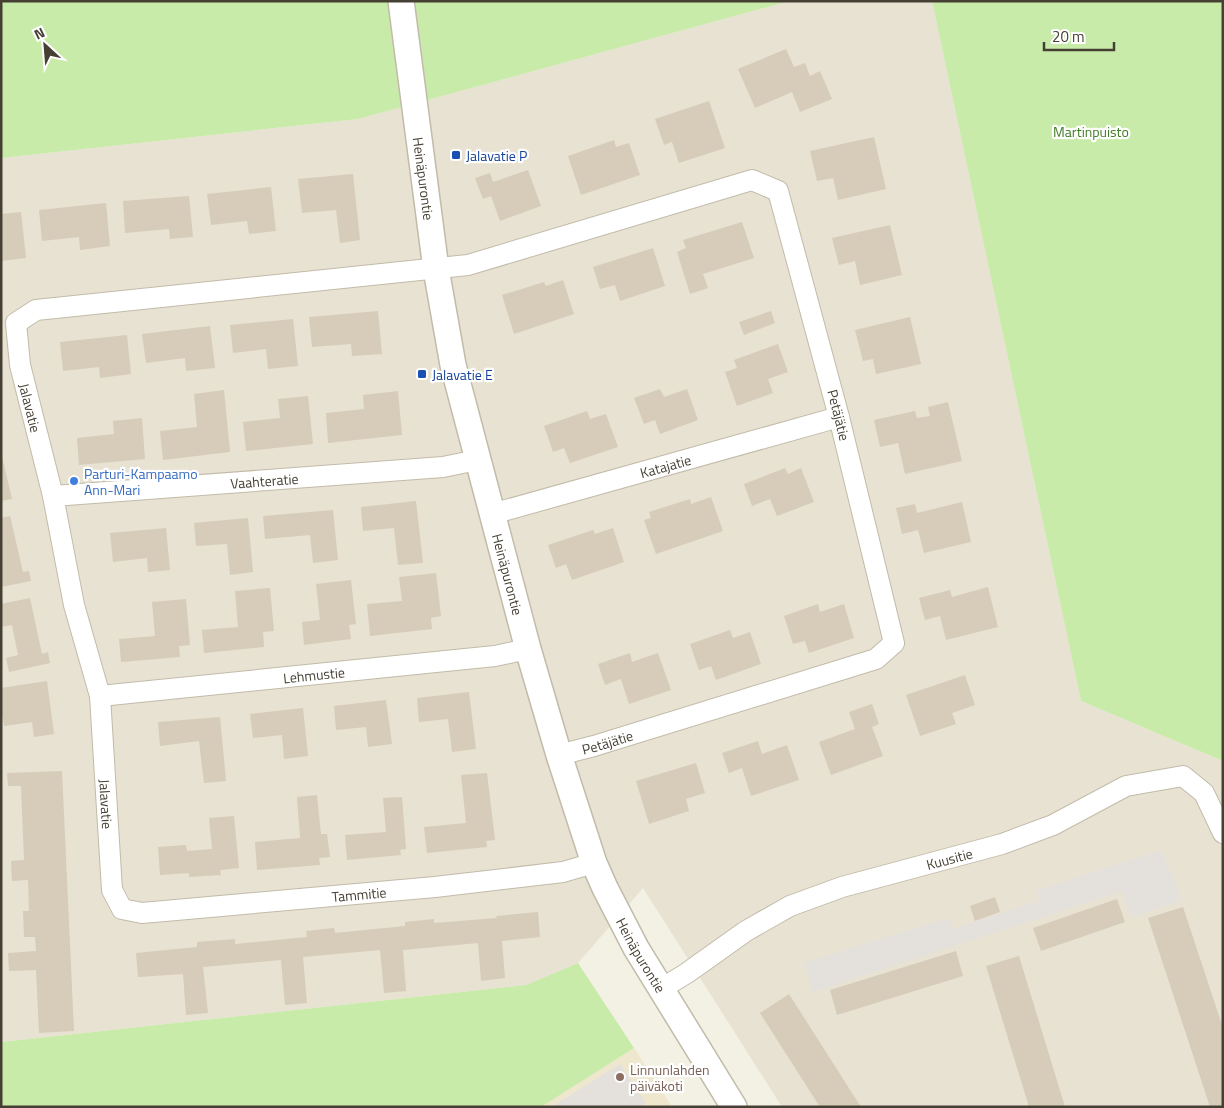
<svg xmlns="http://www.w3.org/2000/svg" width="1224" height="1108" viewBox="0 0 1224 1108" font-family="'Titillium Web',sans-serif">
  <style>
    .residential { fill: #e8e2d2 }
    .education { fill: #eee7cd }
    .green { fill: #c9ebaa }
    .parking { fill: #e4e1dd }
    .building { fill: #d6ccb9 }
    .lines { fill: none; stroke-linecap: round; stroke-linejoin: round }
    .minor-casing { stroke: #c2bba9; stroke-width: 22 }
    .tertiary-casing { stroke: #c2bba9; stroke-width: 28 }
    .minor { stroke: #fff; stroke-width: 20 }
    .tertiary { stroke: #fff; stroke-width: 25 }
    .transit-dot { fill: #1a4fb4; stroke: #fff; stroke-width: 2 }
    .shop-dot { fill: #3f7fe0; stroke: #fff; stroke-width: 2 }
    .education-dot { fill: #8d6e63; stroke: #fff; stroke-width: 2 }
    .labels { text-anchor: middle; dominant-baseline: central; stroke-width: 4.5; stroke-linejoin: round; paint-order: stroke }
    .park-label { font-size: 14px; fill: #3f7b23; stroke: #fff }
    .transit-label { font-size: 14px; fill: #164399; stroke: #fff; text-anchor: start }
    .street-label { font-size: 14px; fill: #464034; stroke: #fff }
    .shop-label { font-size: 14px; fill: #366cbe; stroke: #fff; text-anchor: start }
    .education-label { font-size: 14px; fill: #785e54; stroke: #fff; text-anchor: start }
  </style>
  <rect width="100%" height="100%" fill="#f3f0e4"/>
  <path class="residential" d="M790 1H932L1081 701 1223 761V1107H782L643 888 578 963 526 985 1 1042V158L358 119Z"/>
  <path class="education" d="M634 1048 672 1107H541Z"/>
  <path class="green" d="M1 1H790L358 119 1 158Z
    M932 1H1223V761L1081 701Z
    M578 963 634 1048 541 1107H1V1042L526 985Z"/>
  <path class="parking" d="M1161 850 1182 900 1132 917 1122 891 813 992 804 963 948 918 953 929 1039 901 1036 891Z
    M620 1064 646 1103 641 1107H551Z"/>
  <path class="building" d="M786 49 794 67 805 63 810 76 820 71 832 99 800 112 792 92 755 108 738 69Z
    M709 101 725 148 679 163 672 142 664 145 655 119Z
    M874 137 886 189 838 200 833 178 817 181 810 151Z
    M614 140 616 147 629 143 640 175 581 195 568 156Z
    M528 170 541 206 500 221 491 196 483 199 475 178 490 173 493 182Z
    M353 174 360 240 340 243 336 210 302 213 298 179Z
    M271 187 276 231 249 234 247 221 211 225 207 194Z
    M189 196 193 237 170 239 169 229 125 233 123 201Z
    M106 203 110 246 80 250 79 237 42 241 39 210Z
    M21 212 26 258 1 261V214Z
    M742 222 754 258 703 274 708 288 690 294 677 252 686 248 683 240Z
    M890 225 902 275 860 285 855 261 839 265 832 238Z
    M653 248 665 286 620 301 615 285 600 289 593 267Z
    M563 280 574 314 514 334 502 295 544 282 546 286Z
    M378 311 382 354 352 356 351 344 312 347 309 317Z
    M771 311 775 323 744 335 739 322Z
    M910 317 921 364 876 374 873 359 863 361 855 330Z
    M293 319 298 366 268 369 266 349 233 353 230 325Z
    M210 326 215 368 186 371 185 358 146 363 142 334Z
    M127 335 131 374 100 378 99 367 63 371 60 342Z
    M778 344 788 372 768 379 773 393 737 406 725 372 737 368 734 360Z
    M660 389 664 397 687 389 698 420 660 434 655 420 644 424 634 398Z
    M224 390 230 452 163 460 160 431 197 427 194 394Z
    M398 391 402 435 328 443 326 413 364 409 363 395Z
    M308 396 313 444 246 451 243 422 280 418 278 399Z
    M948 402 962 461 905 474 898 443 880 447 874 420 915 411 917 418 930 416 928 407Z
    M587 411 590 419 606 414 618 447 570 463 564 448 553 452 544 426Z
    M142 418 145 459 79 465 77 438 114 434 113 421Z
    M1 452 12 499 1 501Z
    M785 468 788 474 801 468 814 502 777 516 770 499 752 506 744 484Z
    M711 497 723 531 656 554 644 520 651 518 649 512 690 499 691 504Z
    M416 501 423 563 398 565 394 528 363 531 361 507Z
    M962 502 971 542 924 553 918 530 902 534 896 508 915 504 917 513Z
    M333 510 338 560 313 563 310 535 265 539 263 516Z
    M10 516 23 572 29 571 31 581 1 587V518Z
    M248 518 253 572 230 575 227 544 196 546 194 523Z
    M166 528 170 570 148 572 147 558 113 562 110 533Z
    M613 528 624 562 572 580 566 564 556 568 548 545 593 530 595 534Z
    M436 573 441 616 431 618 432 629 370 636 367 604 402 601 399 577Z
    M351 580 356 624 349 625 351 639 304 645 302 622 320 620 316 584Z
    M988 587 998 627 946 640 940 616 925 620 919 598 950 590 952 597Z
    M270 588 274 631 263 632 264 647 204 653 202 630 238 627 235 591Z
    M30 598 42 654 48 652 50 663 9 672 6 658 18 655 12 625 1 627V604Z
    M186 599 190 645 179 646 180 657 121 662 119 639 155 636 152 602Z
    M818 604 820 612 844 604 854 638 809 653 805 641 793 644 784 616Z
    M730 630 733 638 750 632 761 664 716 680 711 666 699 670 690 644Z
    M630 653 632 662 658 653 671 690 629 704 621 679 605 685 598 664Z
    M965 675 975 705 952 713 956 724 920 736 906 695Z
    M47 681 54 734 34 737 32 722 4 726 1 705V688Z
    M469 692 476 749 452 752 448 719 419 722 417 698Z
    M386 700 392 744 368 747 366 727 336 730 334 706Z
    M872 704 879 724 872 727 883 756 831 775 819 742 855 729 849 712Z
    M303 708 308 756 284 759 282 735 253 738 250 714Z
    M220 717 226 781 204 783 199 741 160 746 158 722Z
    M758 741 762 754 787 745 799 780 751 796 742 768 729 773 722 753Z
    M696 763 705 793 686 799 689 811 649 824 636 781Z
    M62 771 74 1031 39 1033 36 970 9 971 8 953 36 951 35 937H24L23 911H29L28 880 12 881 11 861 24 860 21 786H8L7 773Z
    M487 773 495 840 486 841 487 847 427 853 424 827 466 823 461 775Z
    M317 795 321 834H327L330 857 319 858 320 865 257 870 255 842 300 838 297 797Z
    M402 797 406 849 400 850 401 855 347 860 345 835 386 832 383 798Z
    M234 816 239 868 220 870 221 875 189 877V873L160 875 158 847 186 845 187 851 212 849 209 818Z
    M995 897 1000 912 975 921 970 906Z
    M1117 899 1125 922 1041 951 1033 928Z
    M1183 907 1223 1028V1107H1210L1148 918Z
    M538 912 540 937 502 941 505 978 481 981 478 943 403 950 406 991 384 993 380 950 303 957 307 1003 285 1005 281 960 203 967 208 1013 186 1015 183 974 138 977 136 953 197 947V942L235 939V944L307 937 306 931 334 928 335 933 405 926V922L434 919V923L497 918 496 916Z
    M956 951 963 976 837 1015 830 990Z
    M1019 956 1065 1107H1029L986 966Z
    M789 994 861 1107H820L760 1013Z"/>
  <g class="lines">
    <defs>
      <g id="minor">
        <path id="s1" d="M53 496 443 467 477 460"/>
        <path id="s2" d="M492 514 839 417"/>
        <path id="s3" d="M100 696 495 656 528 649"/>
        <path id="s4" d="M559 755 594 746 876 659 894 643 839 417 778 191 752 180 468 265 36 310 16 323 20 365 53 496 74 605 100 696 112 890 122 909 142 913 435 887 563 872 594 863"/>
        <path id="s5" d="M661 989 687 973 746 931 790 906 842 887 1002 844 1053 825 1126 786 1183 776 1204 793 1223 833"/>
      </g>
      <g id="tertiary">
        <path id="s6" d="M401 1 436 269 453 365 528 649 559 755 594 863 605 888 636 948 734 1107"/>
      </g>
    </defs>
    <use href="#minor" class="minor-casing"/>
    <use href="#tertiary" class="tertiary-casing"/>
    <use href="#minor" class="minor"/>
    <use href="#tertiary" class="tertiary"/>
  </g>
  <g class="transit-dot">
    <rect x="451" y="150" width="10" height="10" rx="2.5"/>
    <rect x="417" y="369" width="10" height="10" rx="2.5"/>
  </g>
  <circle class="shop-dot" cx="74" cy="481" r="5"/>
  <circle class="education-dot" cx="620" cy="1077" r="5"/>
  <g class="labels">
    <g class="park-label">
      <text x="1091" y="131">Martinpuisto</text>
    </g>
    <g class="transit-label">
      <text x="466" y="155">Jalavatie P</text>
      <text x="432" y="374">Jalavatie E</text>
    </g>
    <g class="street-label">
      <text stroke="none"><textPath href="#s6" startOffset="179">Heinäpurontie</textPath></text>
      <text stroke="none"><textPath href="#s4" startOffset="1691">Jalavatie</textPath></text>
      <text transform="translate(839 415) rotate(76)">Petäjätie</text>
      <text stroke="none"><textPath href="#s2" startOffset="180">Katajatie</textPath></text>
      <text stroke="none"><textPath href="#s1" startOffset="212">Vaahteratie</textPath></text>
      <text stroke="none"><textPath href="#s6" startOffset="584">Heinäpurontie</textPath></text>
      <text stroke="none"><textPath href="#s3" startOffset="215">Lehmustie</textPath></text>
      <text stroke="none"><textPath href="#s4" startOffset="50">Petäjätie</textPath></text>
      <text stroke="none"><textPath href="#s4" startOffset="2096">Jalavatie</textPath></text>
      <text stroke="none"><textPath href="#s5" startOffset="320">Kuusitie</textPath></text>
      <text stroke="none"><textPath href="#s4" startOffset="2442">Tammitie</textPath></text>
      <text stroke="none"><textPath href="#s6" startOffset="989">Heinäpurontie</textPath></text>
    </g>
    <g class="shop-label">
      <text x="84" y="473">Parturi-Kampaamo<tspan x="84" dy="16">Ann-Mari</tspan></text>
    </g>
    <g class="education-label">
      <text x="630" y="1069">Linnunlahden<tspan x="630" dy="16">päiväkoti</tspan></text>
    </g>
  </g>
  <rect width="1224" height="1108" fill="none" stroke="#464034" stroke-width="5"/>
  <g transform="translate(45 45) rotate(334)" stroke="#ffffff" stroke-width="4" paint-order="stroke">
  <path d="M0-4L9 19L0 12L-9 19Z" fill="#464034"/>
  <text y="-8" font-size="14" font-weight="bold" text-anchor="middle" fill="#464034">N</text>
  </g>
  <path d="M1044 42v8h70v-8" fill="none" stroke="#464034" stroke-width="2.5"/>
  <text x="1052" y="42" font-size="15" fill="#464034" stroke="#ffffff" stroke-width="4" paint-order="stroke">20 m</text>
</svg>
